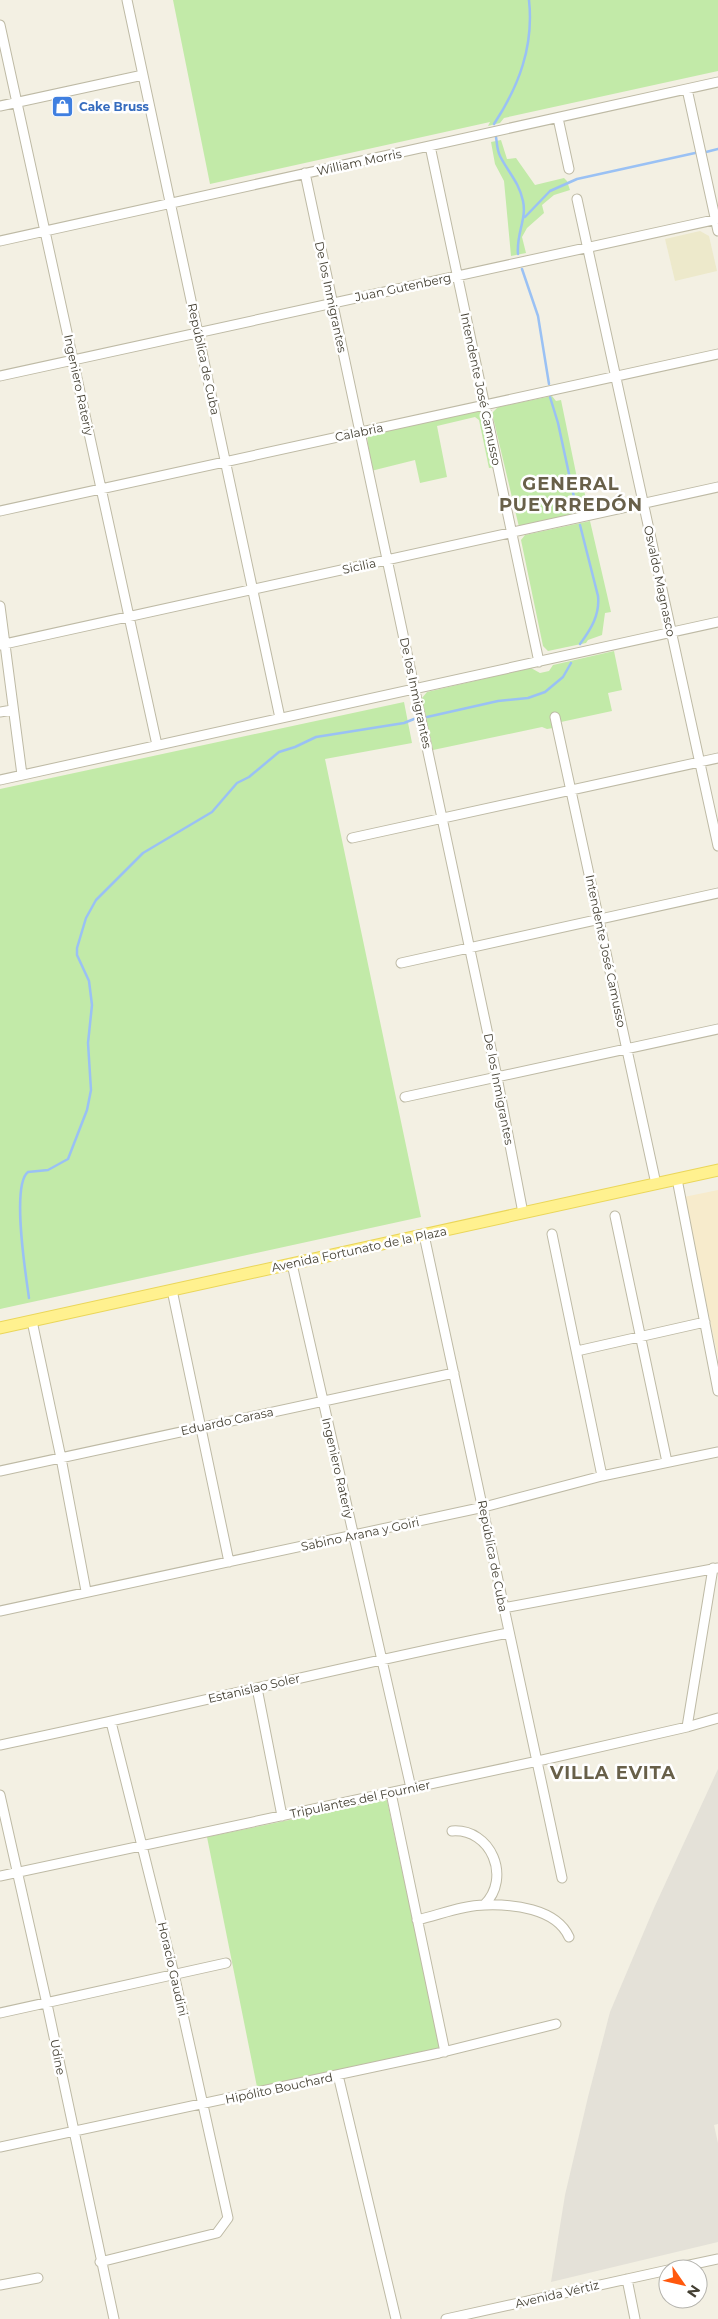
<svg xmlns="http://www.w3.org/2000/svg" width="718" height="2319" viewBox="0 0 718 2319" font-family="Montserrat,sans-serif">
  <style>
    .commercial { fill: #f7ebcc }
    .industrial { fill: #e4e1d8 }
    .education { fill: #ede9cb }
    .green { fill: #c2eaa8 }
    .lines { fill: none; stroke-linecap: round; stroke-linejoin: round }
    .stream { stroke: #9ac1f4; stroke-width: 2.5 }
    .minor-casing { stroke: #bebaa5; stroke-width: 11 }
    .major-casing { stroke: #ead659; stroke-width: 13 }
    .minor { stroke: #fff; stroke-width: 9 }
    .major { stroke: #fff18f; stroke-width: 11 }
    .labels { text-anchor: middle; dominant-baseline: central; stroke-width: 5; stroke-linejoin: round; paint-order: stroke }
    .shop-label { font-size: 12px; font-weight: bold; fill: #366cbe; stroke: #fff; text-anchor: start }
    .street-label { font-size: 12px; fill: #444033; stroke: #fff }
    .district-label { font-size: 18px; font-weight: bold; letter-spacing: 1px; fill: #686049; stroke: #fff }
  </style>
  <rect width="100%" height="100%" fill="#f3f0e3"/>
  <path class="commercial" d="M718 1190V1358L684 1197Z"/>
  <path class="industrial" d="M718 1769V2124L714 2125 718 2143V2242L551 2282 565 2195 588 2097 610 2012 654 1908Z"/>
  <path class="education" d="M700 231 709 236 717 271 675 281 665 239Z"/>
  <path class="green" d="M173 0H718V71L504 118 500 123 488 126 490 122 210 184Z
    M501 140 507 159 516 158 535 185 564 178 567 181 570 190 554 195 542 205 544 213 527 228 522 237 526 253 511 256 504 181 495 164 491 142Z
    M552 396 556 401 561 400 577 478H581L588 507 584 510 572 513V516L519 527 492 413 498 407Z
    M479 411 483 413 496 467 489 468 479 420 475 417 437 426 447 477 420 483 415 460 371 471 367 435Z
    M590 521 611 612 605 613 602 635 588 640 586 643 548 651 543 646 521 540 525 535Z
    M614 651 622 690 608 693 612 711 561 722 558 713 550 715 553 728 547 729 542 727 433 750 422 698 427 692 531 668 540 673 549 671 553 665Z
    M404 702 412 743 325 759 421 1217 0 1309V789Z
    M387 1800 440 2048 257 2087 207 1837Z"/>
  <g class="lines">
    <path class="stream" d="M494 124C519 86 534 46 529 0
      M496 137C497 143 497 150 500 156 508 172 519 182 523 201 527 219 516 234 518 254
      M706 152 718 149
      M525 217 550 191 577 179 695 153
      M522 269 538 316 549 384
      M550 397 558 423 577 511
      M580 525 598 596C600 615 591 629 580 644
      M427 717 498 701 528 698 545 692 563 677 571 663
      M29 1298C26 1276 11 1185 28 1172L48 1170 68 1159 87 1110 91 1090 88 1043 92 1005 89 981 77 955V948L86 918 96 900 143 853 212 812 237 783 249 777 279 752 295 747 316 737 404 723 414 719"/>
    <defs>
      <path id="minor" d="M127 0 280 718
        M0 25 157 745
        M687 89 718 231
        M0 106 143 75
        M558 118 569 169
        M430 146 539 662
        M305 173 497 1077 523 1213
        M577 199 718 846
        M0 241 718 82
        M0 376 718 219
        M0 511 718 354
        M0 606 22 775
        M0 645 718 487
        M0 712 12 710
        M555 717 656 1184
        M0 780 718 622
        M352 838 718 758
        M401 963 718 893
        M405 1097 718 1029
        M677 1179 718 1391
        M615 1216 667 1462
        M552 1234 602 1476
        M424 1235 562 1878
        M292 1264 411 1788
        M172 1290 229 1562
        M32 1321 61 1458 86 1591
        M577 1351 705 1322
        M0 1471 454 1373
        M503 1608 718 1568
        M0 1611 484 1507 602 1476 718 1452
        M257 1688 282 1816
        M687 1727 713 1568
        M0 1745C170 1710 338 1667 508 1633
        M391 1793 445 2052
        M0 1795 47 2004 114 2319
        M452 1831C491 1828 512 1878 484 1905
        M0 1876 538 1761 687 1727 718 1718
        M417 1920C439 1915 463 1905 485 1905 512 1904 556 1908 569 1937
        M0 2013 226 1963
        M338 2075 396 2319
        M0 2147 439 2053 556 2024
        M100 2262 217 2233 228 2218 174 1974 111 1722
        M671 2269 718 2259
        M627 2279 635 2319
        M0 2285 38 2278
        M446 2319 668 2270"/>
      <path id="major" d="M0 1328 718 1170"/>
    </defs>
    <use href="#minor" class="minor-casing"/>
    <use href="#major" class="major-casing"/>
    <use href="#minor" class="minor"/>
    <use href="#major" class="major"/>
  </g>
  <defs>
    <symbol id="shop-square" viewBox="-11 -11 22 22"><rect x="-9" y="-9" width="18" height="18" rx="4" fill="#3f7fe0" stroke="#fff"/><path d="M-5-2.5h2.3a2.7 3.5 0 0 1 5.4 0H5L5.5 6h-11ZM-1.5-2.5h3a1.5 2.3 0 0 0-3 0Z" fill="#fff"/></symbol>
  </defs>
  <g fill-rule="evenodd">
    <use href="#shop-square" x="50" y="94" width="25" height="25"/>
  </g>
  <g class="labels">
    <g class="shop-label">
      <text x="79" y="106">Cake Bruss</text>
    </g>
    <g class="street-label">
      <text transform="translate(359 162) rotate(-12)">William Morris</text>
      <text transform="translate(403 287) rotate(-12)">Juan Gutenberg</text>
      <text transform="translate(331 297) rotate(78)">De los Inmigrantes</text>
      <text transform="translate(204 359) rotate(78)">República de Cuba</text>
      <text transform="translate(79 385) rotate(78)">Ingeniero Rateriy</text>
      <text transform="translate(481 389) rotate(78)">Intendente José Camusso</text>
      <text transform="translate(359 432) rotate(-12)">Calabria</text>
      <text transform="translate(359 566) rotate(-12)">Sicilia</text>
      <text transform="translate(660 581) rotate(78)">Osvaldo Magnasco</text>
      <text transform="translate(416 693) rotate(78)">De los Inmigrantes</text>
      <text transform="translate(606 951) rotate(78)">Intendente José Camusso</text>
      <text transform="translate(499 1089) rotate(79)">De los Inmigrantes</text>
      <text transform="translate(359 1249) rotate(-12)">Avenida Fortunato de la Plaza</text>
      <text transform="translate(227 1421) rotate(-12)">Eduardo Carasa</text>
      <text transform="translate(338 1468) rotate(77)">Ingeniero Rateriy</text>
      <text transform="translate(360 1534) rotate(-12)">Sabino Arana y Goiri</text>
      <text transform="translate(493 1556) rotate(79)">República de Cuba</text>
      <text transform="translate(254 1688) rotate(-13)">Estanislao Soler</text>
      <text transform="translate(360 1799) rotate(-12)">Tripulantes del Fournier</text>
      <text transform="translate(173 1969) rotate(77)">Horacio Gaudini</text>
      <text transform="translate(58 2057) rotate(79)">Udine</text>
      <text transform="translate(279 2088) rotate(-12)">Hipólito Bouchard</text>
      <text transform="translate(557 2294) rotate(-13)">Avenida Vértiz</text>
    </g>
    <g class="district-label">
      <text x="571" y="484">GENERAL<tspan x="571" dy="21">PUEYRREDÓN</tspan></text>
      <text x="613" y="1773">VILLA EVITA</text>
    </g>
  </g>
  <g transform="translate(683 2284) rotate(124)"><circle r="24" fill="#ffffff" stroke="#b4b3ad"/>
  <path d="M0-4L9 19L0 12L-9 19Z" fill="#ff580d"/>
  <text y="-8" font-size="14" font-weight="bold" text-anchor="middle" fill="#444033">N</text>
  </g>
</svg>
